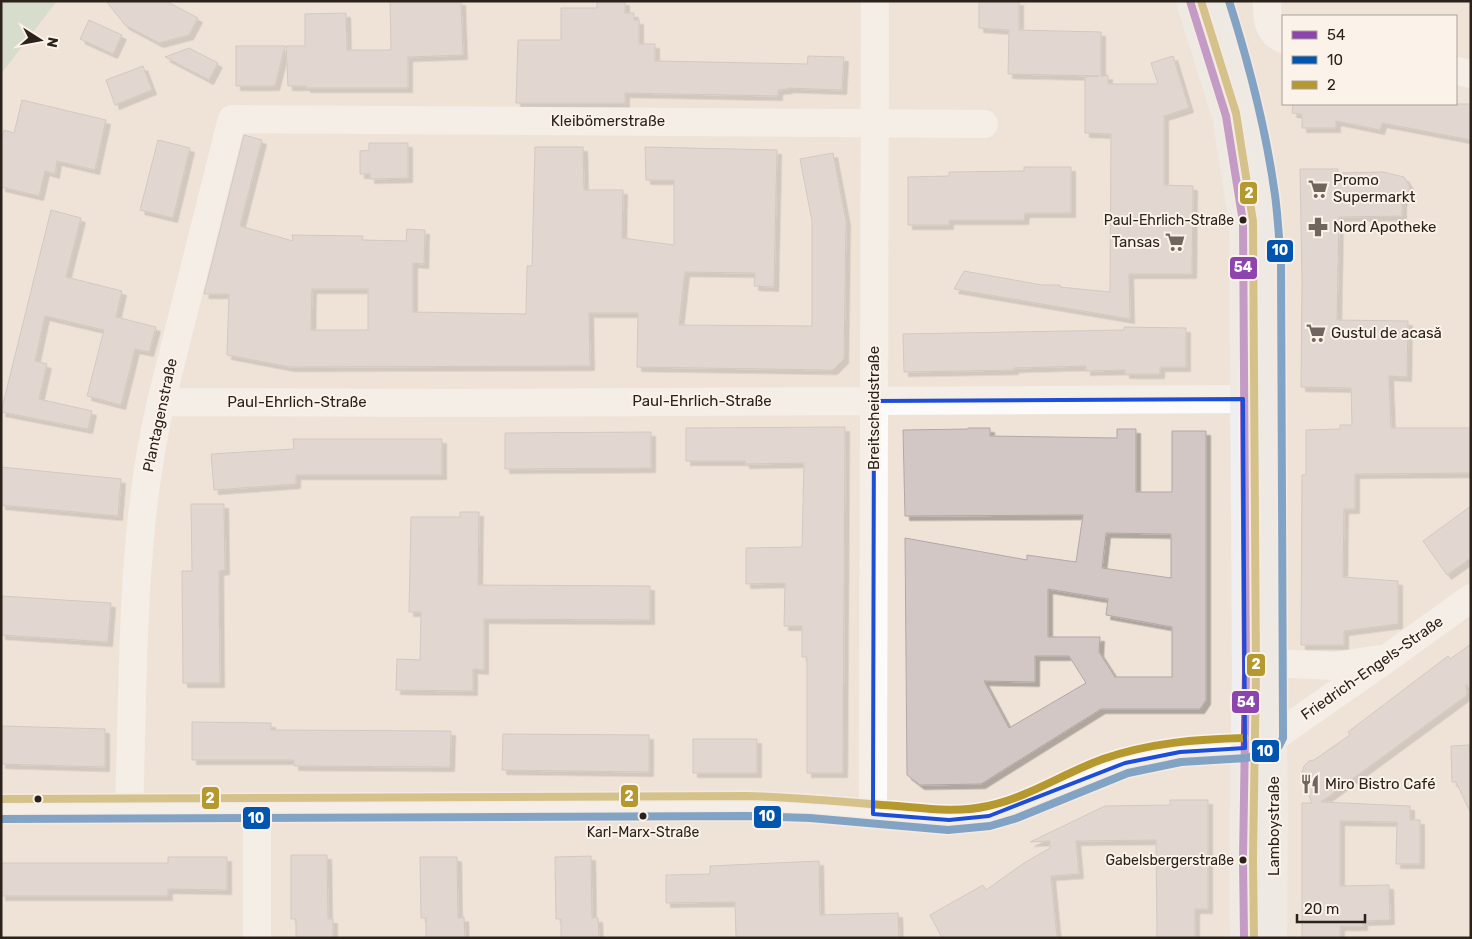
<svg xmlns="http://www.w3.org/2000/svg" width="1472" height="939" viewBox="0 0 1472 939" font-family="Rubik,sans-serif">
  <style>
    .grass { fill: #bcd2bc }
    .building { fill: #d2c7c5; stroke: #b2a8a5; fill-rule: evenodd; filter: url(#shadow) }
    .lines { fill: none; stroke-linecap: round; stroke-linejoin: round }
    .minor { stroke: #fdfbf9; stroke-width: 28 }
    .major { stroke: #efeff2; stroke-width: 28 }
    .bus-1-casing { stroke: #fbf2ea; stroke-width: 11 }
    .bus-2-casing { stroke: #fbf2ea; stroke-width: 11 }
    .bus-3-casing { stroke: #fbf2ea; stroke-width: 11 }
    .bus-1 { stroke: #8e44ad; stroke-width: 8 }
    .bus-2 { stroke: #0155ae; stroke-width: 8 }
    .bus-3 { stroke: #b5992e; stroke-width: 8 }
    .marked { fill: none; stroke: #1d4ed8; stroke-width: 4; stroke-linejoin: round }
    .bus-dot { fill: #2b231b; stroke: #fbf2ea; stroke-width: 2 }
    .labels { text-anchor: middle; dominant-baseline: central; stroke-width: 4; stroke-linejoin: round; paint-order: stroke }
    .bus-label { font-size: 14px; fill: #2b231b; stroke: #fbf2ea; text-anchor: end }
    .street-label { font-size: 15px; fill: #2b231b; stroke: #fbf2ea }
    .poi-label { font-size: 15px; fill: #2b231b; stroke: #fbf2ea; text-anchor: start }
    .line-badge { stroke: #fbf2ea; stroke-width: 2 }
    .badge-label { font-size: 14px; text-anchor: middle; font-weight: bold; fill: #fff }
  </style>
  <defs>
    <filter id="shadow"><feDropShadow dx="4.5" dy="4.5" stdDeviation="0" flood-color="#0004"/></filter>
  </defs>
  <rect width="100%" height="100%" fill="#efe3d8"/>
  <path class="grass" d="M1 1H57L1 74Z"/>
  <path class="building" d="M106 1H166L198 18 189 35 159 43 125 25Z
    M390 1H461L463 55 408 57V88H306V86H288L286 46H305V14L346 13 347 50H391Z
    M597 1H625V13H634V20H639V44H655V61L807 64 808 56 844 57 842 90 788 88V89L778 90V96L625 93V103H516L518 40H561V8H597Z
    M979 1H1019V30L1101 32V76L1108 75V84H1158L1151 63 1173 56 1189 108 1164 116V185L1193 186 1192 274H1129L1130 319 954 289 964 271 1042 285H1060V287L1110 292 1111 134 1085 133V77L1099 76 1008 74 1009 30 979 28Z
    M89 20 122 35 113 54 80 39Z
    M236 46H285L275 86H236Z
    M189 48 218 63 209 80 165 57Z
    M143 66 152 90 115 105 106 80Z
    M22 100 106 120 95 170 57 161 55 174 45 171 39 196 1 187V143L4 130 14 133Z
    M1293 104H1471V140L1382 123 1380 130 1336 121V128H1302V114L1292 113Z
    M244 135 262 140 240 226 293 241 292 235 363 236 362 240 406 241 407 229 425 230 424 264 413 263V312L526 314 527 266H532L535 147H583L584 190H623L622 238 674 245V180H646L645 147 777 150 774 287 754 286 755 273 685 272 679 325 812 326V221L800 159 833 153 846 221 844 359 833 370 637 367 638 313H589L590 366 290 367 227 355 229 294H204ZM312 289H368V330H311Z
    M158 140 190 148 173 218 140 210Z
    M369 143H408V178L370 179V174H360V151L369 150Z
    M1024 167H1071V213H1025L1024 220H949V225H908V177L949 176V172L1024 171Z
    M1300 169H1338V173L1383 172 1404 177 1409 185V190L1402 202V216L1339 217 1337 320 1408 321 1407 377 1389 376 1391 428H1471V473L1355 474V509H1344L1343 577 1398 581V624L1344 631V645H1301L1302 475H1306V430L1340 429V425H1352L1351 388 1301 387 1302 280Z
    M51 210 81 218 66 277 122 291 116 317 156 327 149 352 135 349 121 405 87 396 104 330 45 316 35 361 47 364 39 399 92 411 88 429 1 412Z
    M1124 327 1186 328V367H1160V374H1125V370L1086 371V366L1014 368V370L904 372 903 334 1124 330Z
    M845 427 843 773H807V657H802V626H784L785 583 746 584V548L802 547 804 463 745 464V461H686V428Z
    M968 428H990V436L1117 438V429H1136V492H1172V431H1206V700L1200 709H1101L981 784 920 785 907 775 905 538 1027 560V555L1076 562 1083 515 905 516 903 430 968 429ZM1106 533 1171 534V578L1102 568ZM1048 589 1108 599 1106 615 1172 627V677H1115L1099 652 1100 637H1048ZM1035 656H1069L1086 683 1009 728 984 681 1035 682Z
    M651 432V468L505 469V433Z
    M293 439H442V475H296V484L214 490 211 454 294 449Z
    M1 467 121 479 118 516 1 505Z
    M191 504H224L225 570 219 571 220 683H183L182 571H192Z
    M1471 506V558L1447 575 1423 541Z
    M460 512H479L478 585 650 586V620L484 619V670L473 669V691L396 690 397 659 420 660 421 612H409L411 517H460Z
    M1 596 111 603 108 642 1 635Z
    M1471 644V690L1466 684 1467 695 1321 802 1410 806V820H1420V864H1396L1397 822 1340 821V886L1389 885 1390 920 1363 921V926H1340V938H1302V803H1312L1302 779V772L1304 766 1309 761 1314 760 1350 735 1348 732 1448 656 1450 659Z
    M192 722 271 723V730L451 731 450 767 294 766V760H192Z
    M1 726 105 729V767L1 764Z
    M503 734 649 735V772L502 770Z
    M693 739H757V773H693Z
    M1469 745 1471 778V814L1456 782H1452L1451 746Z
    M1170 800H1208V909H1195V938H1157L1156 840 1076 841 1079 874 1051 876 1057 938H942L930 915 983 885 986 890 1024 863 1050 848V841L1030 842 1105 806 1170 805Z
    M291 855H327L328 919H333V938H296V919H291Z
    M591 856 592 918H598L599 938H561V919H556L555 857Z
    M168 857H227V890L168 889V896H1V863H168Z
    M420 857H457L458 918 464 917 465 938H426V918H421Z
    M819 861 820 915 898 913 899 938H736L735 902 666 903V875L710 874V866Z"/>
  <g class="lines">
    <path class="minor" d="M1267 1C1267 17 1267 32 1283 39
      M1456 71 1471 74
      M161 402 454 403 1243 399
      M1272 663 1335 666 1380 659
      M129 808C134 673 130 534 161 402L232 119 984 124
      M1 809H276L747 806 811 808 949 820 970 818 989 816 1013 809 1125 763 1180 752 1245 748 1273 738 1389 657 1471 598
      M257 809V938
      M873 814 875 1"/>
    <path class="major" d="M1190 1 1226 116 1243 222 1246 672 1243 859 1244 938
      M1218 1 1245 92 1252 127 1265 195 1271 264 1272 663 1274 819 1273 938"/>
    <defs>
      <path id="bus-1" d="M1190 1 1226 116 1243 222 1246 672 1243 859 1244 938"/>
      <path id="bus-2" d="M1 819 747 816 810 818 948 830 990 826 1017 818 1128 773 1181 762 1247 758 1279 746 1283 738 1281 263C1279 240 1278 217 1275 195 1266 129 1249 64 1229 1"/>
      <path id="bus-3" d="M1201 1 1236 113 1253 221 1256 672 1253 859 1254 938
        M1 799 747 796C792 797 837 801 883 805 917 807 953 814 988 806 1029 797 1064 773 1103 759 1149 743 1197 739 1245 738"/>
    </defs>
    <use href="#bus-1" class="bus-1-casing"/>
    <use href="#bus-2" class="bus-2-casing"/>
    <use href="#bus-3" class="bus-3-casing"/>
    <use href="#bus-1" class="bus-1"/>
    <use href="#bus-2" class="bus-2"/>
    <use href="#bus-3" class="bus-3"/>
  </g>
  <path d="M0 0H1472V939H0ZM1243 399 1245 748 1180 752 1125 763 989 816 949 820 873 814 874 401Z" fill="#efe3d8" fill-opacity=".55" fill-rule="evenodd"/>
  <path class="marked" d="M1243 399 1245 748 1180 752 1125 763 989 816 949 820 873 814 874 401Z"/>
  <defs>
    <symbol id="supermarket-bare" viewBox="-9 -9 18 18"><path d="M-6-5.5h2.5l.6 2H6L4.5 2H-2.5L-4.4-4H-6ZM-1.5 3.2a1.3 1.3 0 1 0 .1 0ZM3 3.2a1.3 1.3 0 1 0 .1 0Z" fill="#70665d" stroke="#fbf2ea" stroke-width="2.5" paint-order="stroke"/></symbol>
    <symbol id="pharmacy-bare" viewBox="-9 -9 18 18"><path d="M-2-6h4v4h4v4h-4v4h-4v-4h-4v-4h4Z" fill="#70665d" stroke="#fbf2ea" stroke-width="2.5" paint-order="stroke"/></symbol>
    <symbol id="restaurant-bare" viewBox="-9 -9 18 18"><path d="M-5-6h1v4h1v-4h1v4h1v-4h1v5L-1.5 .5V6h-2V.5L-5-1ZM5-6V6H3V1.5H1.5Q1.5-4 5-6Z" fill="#70665d" stroke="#fbf2ea" stroke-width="2.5" paint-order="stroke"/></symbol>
  </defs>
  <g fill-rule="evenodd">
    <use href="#supermarket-bare" x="1304" y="175" width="28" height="28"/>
    <use href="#pharmacy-bare" x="1304" y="213" width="28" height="28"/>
    <use href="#supermarket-bare" x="1161" y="228" width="28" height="28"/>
    <use href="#supermarket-bare" x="1302" y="319" width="28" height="28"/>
    <use href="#restaurant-bare" x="1296" y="770" width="28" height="28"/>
  </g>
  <g class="bus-dot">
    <circle cx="1243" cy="220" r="4.5"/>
    <circle cx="38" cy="799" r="4.5"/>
    <circle cx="643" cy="816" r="4.5"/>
    <circle cx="1243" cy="860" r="4.5"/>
  </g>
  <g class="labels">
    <g class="bus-label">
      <text x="1234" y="220">Paul-Ehrlich-Straße</text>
      <text x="643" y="832" text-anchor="middle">Karl-Marx-Straße</text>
      <text x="1234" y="860">Gabelsbergerstraße</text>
    </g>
    <g class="street-label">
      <text x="608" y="121">Kleibömerstraße</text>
      <text x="702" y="401">Paul-Ehrlich-Straße</text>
      <text x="297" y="402">Paul-Ehrlich-Straße</text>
      <text transform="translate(874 408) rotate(-90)">Breitscheidstraße</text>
      <text transform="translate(160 415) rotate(-78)">Plantagenstraße</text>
      <text transform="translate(1372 668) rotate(-35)">Friedrich-Engels-Straße</text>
      <text transform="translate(1274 826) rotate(-90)">Lamboystraße</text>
    </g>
    <g class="poi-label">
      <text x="1333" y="180">Promo<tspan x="1333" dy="17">Supermarkt</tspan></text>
      <text x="1333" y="227">Nord Apotheke</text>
      <text x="1160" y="242" text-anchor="end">Tansas</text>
      <text x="1331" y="333">Gustul de acasă</text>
      <text x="1325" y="784">Miro Bistro Café</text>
    </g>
  </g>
  <g class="line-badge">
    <rect x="1239" y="181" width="19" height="24" rx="5" fill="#b5992e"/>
    <rect x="1266" y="239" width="28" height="24" rx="5" fill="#0155ae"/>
    <rect x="1229" y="256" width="29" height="24" rx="5" fill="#8e44ad"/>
    <rect x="1246" y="653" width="20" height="24" rx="5" fill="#b5992e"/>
    <rect x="1231" y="690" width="29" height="24" rx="5" fill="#8e44ad"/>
    <rect x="1251" y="739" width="29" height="24" rx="5" fill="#0155ae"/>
    <rect x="620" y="784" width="19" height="24" rx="5" fill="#b5992e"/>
    <rect x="201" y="786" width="19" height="24" rx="5" fill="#b5992e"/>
    <rect x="753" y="805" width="29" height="24" rx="5" fill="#0155ae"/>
    <rect x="242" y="806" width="29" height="24" rx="5" fill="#0155ae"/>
  </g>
  <g class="badge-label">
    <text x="1249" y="198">2</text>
    <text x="1280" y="255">10</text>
    <text x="1243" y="272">54</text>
    <text x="1256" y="669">2</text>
    <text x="1246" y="707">54</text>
    <text x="1265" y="756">10</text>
    <text x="629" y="801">2</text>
    <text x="210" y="803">2</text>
    <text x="767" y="821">10</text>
    <text x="256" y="823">10</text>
  </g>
  <rect width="1472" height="939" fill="none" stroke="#2b231b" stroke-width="5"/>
  <rect x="1282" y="15" width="175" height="90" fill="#fbf2ea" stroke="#a89f97"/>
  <rect x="1292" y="31" width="25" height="8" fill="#8e44ad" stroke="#a89f97"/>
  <text x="1327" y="40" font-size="15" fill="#2b231b">54</text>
  <rect x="1292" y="56" width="25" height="8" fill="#0155ae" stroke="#a89f97"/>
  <text x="1327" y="65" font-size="15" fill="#2b231b">10</text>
  <rect x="1292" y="81" width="25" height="8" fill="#b5992e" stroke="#a89f97"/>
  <text x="1327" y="90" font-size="15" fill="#2b231b">2</text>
  <g transform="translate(40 40) rotate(101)" stroke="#fbf2ea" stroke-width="4" paint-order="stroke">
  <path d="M0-4L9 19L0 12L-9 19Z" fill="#2b231b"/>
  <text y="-8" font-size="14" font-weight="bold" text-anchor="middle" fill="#2b231b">N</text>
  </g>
  <path d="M1297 914v8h68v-8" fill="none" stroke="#2b231b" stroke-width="2.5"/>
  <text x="1304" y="914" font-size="15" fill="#2b231b" stroke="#fbf2ea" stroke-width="4" paint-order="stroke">20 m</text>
</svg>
